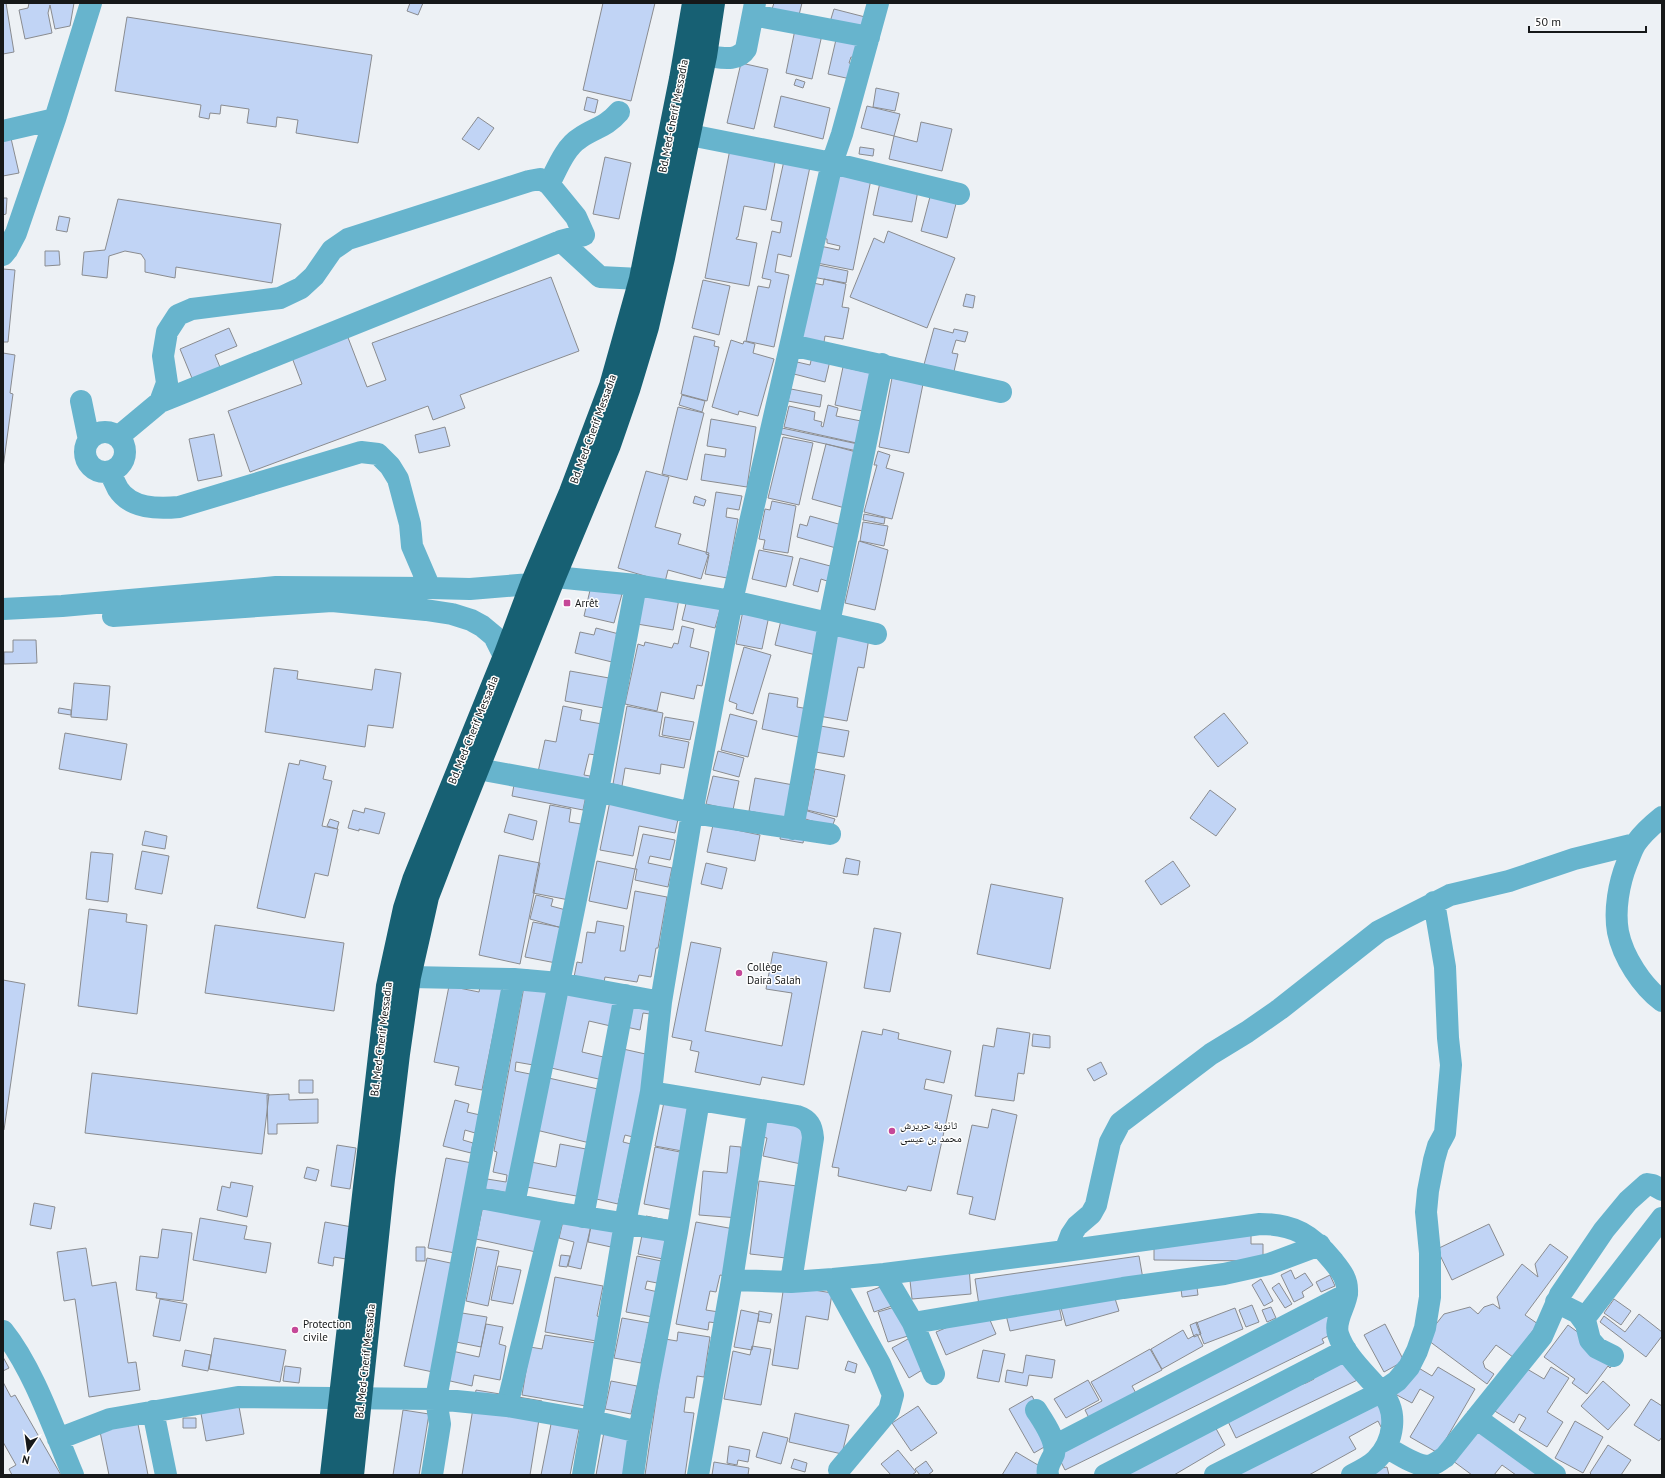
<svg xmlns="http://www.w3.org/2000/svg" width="1665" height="1478" viewBox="0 0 1665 1478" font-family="'PT Sans','Noto Naskh Arabic',sans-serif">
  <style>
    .building { fill: #c1d4f5; stroke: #8a8c90 }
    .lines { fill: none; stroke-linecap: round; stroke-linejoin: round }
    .minor { stroke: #67b4cd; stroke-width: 22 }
    .highway { stroke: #176073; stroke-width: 22 }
    .poi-dot { fill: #c54898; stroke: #fff; stroke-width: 1.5 }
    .labels { text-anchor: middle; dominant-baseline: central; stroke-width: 3; stroke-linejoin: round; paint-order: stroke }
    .street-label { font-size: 11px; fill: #161819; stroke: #fff }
    .poi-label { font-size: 11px; fill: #161819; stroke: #fff; text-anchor: start }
  </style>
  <rect width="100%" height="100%" fill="#edf1f5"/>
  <path class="building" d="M3 3H6L14 52 3 54Z
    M29 3H74L70 26 55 29 50 5 48 13 52 33 25 39 19 10 28 8Z
    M410 3H423L418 15 407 11Z
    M603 3H655L631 101 583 90Z
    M774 3H802L799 15 772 9Z
    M834 9 869 18 865 32 830 22Z
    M127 17 372 55 358 143 296 133 298 120 277 117 276 127 247 123 249 109 221 105 220 114 210 113 209 119 199 117 201 105 115 91Z
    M797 20 824 26 812 79 786 73Z
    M838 31 865 37 860 59 851 57 849 63 858 65 855 80 828 74Z
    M741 63 768 69 754 129 727 123Z
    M796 79 805 82 803 88 794 85Z
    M876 88 899 93 895 111 873 107Z
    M781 96 830 108 823 139 774 127Z
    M587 97 598 100 595 113 584 110Z
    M867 106 900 114 894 136 861 128Z
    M478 117 494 128 479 150 462 139Z
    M921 122 952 129 942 171 889 159 894 136 917 142Z
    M10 134 19 173 3 176V136Z
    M731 144 777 152 766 210 744 206 738 237H737L736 239 757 243 749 286 705 278Z
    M860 147 874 149 873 156 859 154Z
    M785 156 811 162 791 257 778 254 775 272 789 275 774 347 746 341 758 286 769 288 771 280 762 278 772 231 780 233 782 222 771 220Z
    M605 157 631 163 619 219 593 214Z
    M837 162 874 164 853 270 817 263 820 246 839 250 840 246 827 243V239L822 238Z
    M882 173 920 180 912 222 873 215Z
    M931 193 957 200 947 238 921 231Z
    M3 198H7L6 214 3 215Z
    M118 199 281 224 272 283 176 267 175 278 145 272V260L141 254 125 251 109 256 107 278 82 275 84 252 105 250Z
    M59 216 70 218 67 232 56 230Z
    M888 231 955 258 927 328 850 297 874 238 884 243Z
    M45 251H59L60 265 45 266Z
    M814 264 848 271 846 283 812 277Z
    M3 269 15 270 8 342H3Z
    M551 277 579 351 460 395 465 408 433 420 428 406 250 472 228 411 302 384 291 355 347 335 367 387 386 380 372 343Z
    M824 279 846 284 842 307 849 308 843 339 825 336 823 348 801 343 813 283 823 285Z
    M703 280 730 286 719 335 692 328Z
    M966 294 975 296 973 308 963 306Z
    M229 328 237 346 215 355 222 372 194 383 180 349Z
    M934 328 953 333 954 329 968 332 965 342 956 340 952 353 958 354 952 380 922 372Z
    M694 336 715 341 714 346 719 347 707 401 681 394Z
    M731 340 743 344 744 341 755 344 753 353 774 359 758 416 739 411 738 415 712 407Z
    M814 348 832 352 825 382 794 374 797 362 810 365Z
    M3 353 15 355 10 393 13 394 3 468Z
    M843 367 875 374 867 412 835 405Z
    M892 378 923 384 909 453 879 447Z
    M791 389 822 395 820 407 788 401Z
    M682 395 705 401 702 412 679 405Z
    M828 405 838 408 836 416 866 422 861 444 784 427 789 406 815 412 814 420 822 422 821 426 823 427Z
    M678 407 704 413 687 480 662 474Z
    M711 419 756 427 747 487 701 480 705 454 725 457 726 449 707 446Z
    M445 427 450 446 419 453 415 435Z
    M782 428 858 444 857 451 781 434Z
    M214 434 222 476 198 481 189 439Z
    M783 437 813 443 799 505 768 498Z
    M826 444 860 453 845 508 812 499Z
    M878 451 890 455 886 468 904 473 892 519 864 512 877 465H874Z
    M646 471 669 477 655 527 681 534 678 544 709 553 701 579 668 570 665 582 618 568Z
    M716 492 742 496 739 510 727 508 726 517 738 519 727 578 705 574 709 555 706 554Z
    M695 496 706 500 704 506 693 503Z
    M772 501 796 506 788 553 763 549 765 540 759 539 765 509 770 510Z
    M864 514 885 518 884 524 863 520Z
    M810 516 842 525 836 548 797 537 800 524 807 526Z
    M863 522 888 526 884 546 860 541Z
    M859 541 888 550 875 610 845 603Z
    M759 550 793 557 786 587 752 579Z
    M800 558 834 567 830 582 821 579 818 592 793 585Z
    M591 586 622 594 614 623 584 616Z
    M644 587 680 594 673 630 637 624Z
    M690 587 724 596 715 628 682 620Z
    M744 606 770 611 762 649 736 644Z
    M784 608 829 619 820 656 775 645Z
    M837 620 871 626 864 668 858 667 847 721 819 716Z
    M682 626 694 629 690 647 709 652 702 686 697 685 694 699 661 692 657 711 625 704 638 644 644 646 645 642 672 648 674 643 678 644Z
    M596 628 619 634 612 662 575 653 580 632 594 635Z
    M13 640H36L37 663 4 664V652H13Z
    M744 647 771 655 753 714 736 709 737 704 729 701Z
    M274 668 298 671 297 679 372 690 375 669 401 673 393 728 368 725 365 747 265 732Z
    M570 671 609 678 604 708 565 701Z
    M74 683 110 686 107 720 71 717Z
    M769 693 798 698 797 707 809 709 803 738 762 729Z
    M563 706 582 710 580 720 602 724 596 755 589 754 584 775 590 776 583 810 512 796 517 768 538 772 545 740 556 742Z
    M627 706 663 713 659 736 689 742 684 768 661 764 660 774 625 768 622 786 613 784Z
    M59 708 71 710V715L58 713Z
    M1224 713 1248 743 1218 767 1194 737Z
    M730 714 757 721 748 757 721 750Z
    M665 717 694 722 690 740 662 735Z
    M815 725 849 731 844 757 810 751Z
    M65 733 127 744 121 780 59 769Z
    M718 751 744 758 739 777 713 770Z
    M300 760 326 766 323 779 332 781 322 826 338 829 328 876 315 873 305 918 257 908 289 763 299 765Z
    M815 769 845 775 837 817 807 810Z
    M713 776 739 781 733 810 706 804Z
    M755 778 799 786 793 819 807 822 803 843 780 839 784 818 749 811Z
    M1210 790 1236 809 1216 836 1190 818Z
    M612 791 680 810 675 833 639 826 633 856 600 850Z
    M550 805 571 809 569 822 581 824 569 900 533 893Z
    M365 808 385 813 379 834 359 829V831L348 828 353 810 364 813Z
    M804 810 835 819 832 827 802 818Z
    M509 814 537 821 533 840 504 832Z
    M330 819 339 822 337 829 327 826Z
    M713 825 760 835 755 861 707 852Z
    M145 831 167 836 165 849 142 845Z
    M643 834 675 840 670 860 650 856 648 863 672 868 668 887 635 880 637 869H635Z
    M142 851 169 856 162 894 135 889Z
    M91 852 113 854 108 902 86 899Z
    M499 855 540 863 520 964 479 955Z
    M846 858 860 861 858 875 843 873Z
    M597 861 635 869 627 909 589 901Z
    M1173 861 1190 886 1161 905 1145 881Z
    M706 863 727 868 722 889 701 884Z
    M991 884 1063 898 1050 969 977 954Z
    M635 891 667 897 658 948H656L651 977 639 975 637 982 605 977 604 982 574 977 577 962 582 963 587 932 595 933 597 921 624 926 620 951H625Z
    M536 895 553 899 551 906 566 910 562 928 530 919Z
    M89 909 127 914 126 922 147 925 137 1014 78 1006Z
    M533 922 564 928 556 963 525 957Z
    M215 925 344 943 334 1011 205 993Z
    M874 928 901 933 890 992 864 988Z
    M691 942 721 948 705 1031 782 1046 792 993 766 989 773 952 827 962 804 1085 762 1077 760 1085 695 1072 699 1052 690 1050 692 1041 672 1037Z
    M527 970 555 975 539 1066 516 1062 515 1071 535 1075 509 1193 485 1189 487 1179 506 1182 507 1175 493 1172 497 1152 494 1151Z
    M568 976 623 994 615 1027 589 1021 582 1052 612 1059 607 1081 547 1067Z
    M3 980 25 984 4 1130H3Z
    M481 982 503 986 482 1090 455 1085 459 1067 434 1062 449 986 479 992Z
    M632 998 652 1001 650 1014 643 1013 640 1030 626 1027Z
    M997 1028 1030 1033 1024 1074 1018 1073 1014 1101 975 1096 983 1045 994 1047Z
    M883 1029 899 1033 898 1039 951 1051 944 1083 926 1079 924 1089 952 1095 931 1191 908 1186 906 1191 838 1176 839 1168 832 1167 862 1031 882 1035Z
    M1033 1034 1050 1036V1048L1032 1046Z
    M623 1049 650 1055 633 1137 625 1135 623 1142 631 1144 618 1204 592 1198Z
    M1101 1062 1107 1074 1094 1081 1087 1069Z
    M92 1073 269 1094 262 1154 85 1133Z
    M544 1077 607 1091 594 1144 532 1129Z
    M299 1080H313V1093H299Z
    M289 1094V1100L318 1099V1123L277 1124V1134H268L267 1095Z
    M665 1097 691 1102 682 1151 655 1146Z
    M455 1100 469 1104 467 1112 480 1115 475 1133 465 1130 463 1140 473 1143 471 1153 443 1146Z
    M992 1109 1017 1115 995 1220 969 1214 973 1197 957 1194 972 1125 988 1128Z
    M769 1111 810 1119 801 1164 763 1156 767 1138 757 1136Z
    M560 1144 591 1150 582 1197 521 1186 526 1161 556 1167Z
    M337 1145 356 1148 350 1189 331 1186Z
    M730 1146 741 1147 739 1218 699 1215 703 1171 727 1173Z
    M655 1147 685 1153 674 1210 644 1204Z
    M446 1158 472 1163 455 1253 428 1248Z
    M307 1167 319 1170 316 1181 304 1178Z
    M759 1181 797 1186 786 1258 750 1254Z
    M231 1182 253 1186 247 1217 217 1210 222 1186 230 1188Z
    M485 1196 545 1209 536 1252 476 1239Z
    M34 1203 55 1207 51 1229 30 1225Z
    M594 1209 618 1214 611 1247 588 1242Z
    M646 1216 671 1221 663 1259 638 1254Z
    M564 1217H593L581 1269 568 1266 574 1242 559 1238Z
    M200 1218 247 1226 244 1239 271 1243 266 1273 193 1260Z
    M325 1222 352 1227 346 1259 334 1257 333 1266 318 1263Z
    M696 1222 734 1229 725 1276 720 1275 716 1292 710 1291 706 1310 719 1312 717 1323 709 1322 708 1330 676 1324Z
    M1489 1224 1504 1255 1452 1280 1437 1249Z
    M1251 1228V1244H1263V1261L1154 1260V1243Z
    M162 1229 192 1233 183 1301 156 1298 157 1293 136 1290 140 1256 158 1258Z
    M1550 1244 1568 1257 1525 1315 1538 1324 1513 1357 1496 1345 1483 1362 1485 1368 1494 1374 1487 1384 1425 1338 1444 1314 1470 1307 1478 1314 1484 1307 1493 1304 1500 1309 1497 1297 1522 1264 1538 1277 1535 1264Z
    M416 1247H425V1261H416Z
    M477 1247 499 1251 488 1306 466 1301Z
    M86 1248 92 1286 116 1282 128 1363 136 1362 140 1390 89 1397 75 1299 64 1301 57 1252Z
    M561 1255 570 1256 567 1267 559 1266Z
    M637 1256 666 1262 662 1284 647 1281 645 1289 658 1292 653 1317 626 1312Z
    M1139 1256 1143 1279 979 1305 975 1279Z
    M427 1258 455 1264 433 1372 404 1366Z
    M498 1266 521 1270 513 1304 491 1300Z
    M969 1266 971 1294 912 1299 909 1271Z
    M1291 1270 1295 1279 1305 1273 1313 1285 1302 1292 1304 1297 1294 1302 1281 1275Z
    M1330 1275 1335 1286 1321 1292 1316 1282Z
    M555 1277 603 1286 597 1316 600 1317 596 1341 545 1332Z
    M1261 1279 1273 1301 1264 1306 1252 1285Z
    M1196 1280 1198 1295 1182 1297 1180 1281Z
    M891 1283 898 1304 874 1312 867 1292Z
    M1279 1283 1292 1304 1285 1308 1272 1288Z
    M784 1285 832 1293 828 1320 806 1316 798 1369 772 1365Z
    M1111 1286 1119 1311 1066 1326 1059 1301Z
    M1057 1297 1062 1320 1010 1331 1004 1307Z
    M160 1299 187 1304 180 1341 153 1336Z
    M1614 1299 1631 1311 1621 1325 1604 1313Z
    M1252 1305 1259 1322 1246 1327 1239 1310Z
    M898 1306 908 1336 888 1342 878 1312Z
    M1271 1307 1276 1318 1267 1322 1262 1310Z
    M1235 1308 1243 1329 1204 1344 1196 1323Z
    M741 1310 759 1314 752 1350 734 1347Z
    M759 1311 772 1314 770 1323 758 1321Z
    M986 1311 996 1334 946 1355 936 1332Z
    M462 1313 487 1317 481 1347 456 1342Z
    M1332 1313 1340 1330 1322 1339 1324 1343 1065 1470 1052 1444Z
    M1639 1314 1662 1332V1336L1646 1357 1600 1322 1604 1316 1625 1332Z
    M622 1318 650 1323 641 1363 614 1358Z
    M1197 1322 1201 1334 1194 1337 1190 1325Z
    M486 1324 503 1327 499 1344 506 1346 500 1380 474 1375 472 1386 446 1380 452 1351 479 1357Z
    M1385 1324 1404 1361 1384 1372 1364 1335Z
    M1568 1325 1606 1353H1621L1610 1368 1608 1366 1587 1394 1572 1383 1575 1379 1544 1357Z
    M1183 1330 1188 1339 1197 1334 1203 1346 1162 1369 1151 1349Z
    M678 1332 710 1337 704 1377 697 1376 694 1398 686 1397 684 1412 694 1413 685 1475H645L665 1339 677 1341Z
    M545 1335 596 1343 586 1406 522 1395 530 1347 542 1349Z
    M915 1335 932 1364 909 1378 892 1348Z
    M214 1338 286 1350 280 1382 209 1369Z
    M752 1346 771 1349 761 1405 724 1399 733 1351 750 1355Z
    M1354 1347 1368 1375 1236 1438 1222 1409 1306 1383 1314 1379 1309 1368Z
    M1150 1349 1162 1370 1132 1386 1138 1397 1091 1422 1085 1410 1102 1401 1091 1382Z
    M185 1350 211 1355 208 1371 182 1366Z
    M983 1350 1005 1354 999 1382 977 1378Z
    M1026 1355 1055 1360 1052 1378 1029 1375 1027 1386 1005 1382 1007 1370 1023 1373Z
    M3 1357 9 1368 3 1371Z
    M848 1361 857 1364 855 1373 845 1370Z
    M1412 1364 1432 1376 1438 1367 1475 1389 1438 1453 1410 1437 1434 1397 1420 1389 1412 1403 1395 1394Z
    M285 1366 301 1368 299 1383 283 1381Z
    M1522 1366 1544 1379 1551 1367 1569 1378 1547 1412 1563 1422 1547 1447 1519 1430 1526 1418 1519 1414 1514 1423 1485 1405Z
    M1088 1380 1099 1400 1066 1418 1054 1399Z
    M611 1381 637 1386 631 1414 605 1409Z
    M1603 1381 1630 1405 1608 1430 1581 1406Z
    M3 1382 11 1397 15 1395 61 1475H12L9 1469 16 1465 3 1442Z
    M1370 1389 1394 1420 1381 1427 1378 1421 1349 1437 1356 1449 1309 1475H1228Z
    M476 1390 542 1401 530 1475H462Z
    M1032 1396 1056 1440 1034 1453 1009 1409Z
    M1651 1399 1662 1406V1437L1659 1441 1634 1425Z
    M238 1401 244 1434 206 1441 200 1408Z
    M918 1406 937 1433 911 1451 892 1423Z
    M403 1410 429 1414 419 1475H393Z
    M795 1413 849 1425 842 1454 789 1442Z
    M136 1414 148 1475H109L98 1422Z
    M553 1414 581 1419 570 1475H541Z
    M1479 1415 1551 1475H1516L1502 1465 1494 1475H1472L1449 1458Z
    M607 1416 634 1421 624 1475H596Z
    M183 1418H196V1428H183Z
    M1575 1421 1603 1437 1583 1473 1555 1458Z
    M1213 1423 1225 1445 1174 1475H1126Z
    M763 1432 788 1438 781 1464 756 1457Z
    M1608 1445 1631 1460 1621 1475H1592L1590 1473Z
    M729 1446 750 1450 748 1462 738 1460 737 1465 727 1463Z
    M898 1450 916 1472 912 1475H891L881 1464Z
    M1016 1452 1043 1468 1039 1475H1002Z
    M794 1459 807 1463 805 1472 791 1468Z
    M926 1461 933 1471 928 1475H920L915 1469Z
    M714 1462 749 1468 748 1475H712Z
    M1387 1467 1389 1475H1345Z"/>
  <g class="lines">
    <path class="minor" d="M753 15 869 37
      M706 56C719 57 737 63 746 49L755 3
      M3 131 55 119
      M690 135 832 163 959 194
      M549 184C557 169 565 147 580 138 596 127 605 128 619 112
      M3 255 7 250 16 233 55 119 91 3
      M791 345 1001 392
      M81 401 89 440
      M160 402 167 383 163 356 167 332 178 315 192 309 280 298 301 288 314 276 332 250 348 239 529 181 540 179 549 184 576 217 584 235 561 241 600 277 640 279
      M85 452a20 20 0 1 1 40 0a20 20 0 1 1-40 0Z
      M118 437 160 402 561 241
      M110 472C112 477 115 483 118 489 131 509 158 509 179 507L361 452 378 454 390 466 398 479 410 524 412 546 430 588
      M537 572 555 577 636 585 732 601 876 634
      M3 609 62 606 276 587 430 588 470 589 531 584
      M113 616 332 601 426 610 452 614 471 620 482 626 494 636 504 656
      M478 769 598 791 692 813 830 834
      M1662 817C1652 825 1643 833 1636 843 1632 849 1630 856 1627 863 1619 883 1614 910 1618 932 1623 957 1642 986 1662 1001
      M793 829 829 623 882 364
      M410 977 514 979 559 983 661 1002
      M651 1092 797 1116C809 1120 812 1126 813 1138L791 1282
      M475 1197 554 1212 677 1232
      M514 1204 598 791 636 585
      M583 1217 625 995
      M1065 1251 1260 1224C1294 1224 1312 1235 1333 1261 1341 1271 1348 1279 1347 1293 1346 1306 1334 1320 1338 1334 1345 1356 1366 1374 1381 1392L1215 1475
      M884 1274 913 1323 934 1374
      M833 1279 880 1364 893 1395 889 1410 839 1470
      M732 1280 791 1282 833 1279 884 1274 1065 1251 1071 1235 1077 1226 1091 1214 1096 1205 1110 1142 1120 1123 1211 1054 1247 1032 1280 1009 1379 931 1450 895 1509 881 1574 859 1635 844
      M1556 1302 1578 1313 1586 1324 1590 1340 1597 1348 1613 1356
      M1584 1319 1662 1218
      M913 1323 1123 1288 1224 1274 1269 1264 1320 1245
      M3 1331C33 1368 54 1430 73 1475
      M507 1406 554 1212
      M1036 1410C1043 1421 1057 1440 1054 1454 1051 1461 1046 1467 1048 1475
      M153 1411 166 1475
      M1476 1418 1555 1475
      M58 1439 110 1419 238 1397 436 1399 507 1406 592 1421 639 1432
      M1054 1446 1347 1294
      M1386 1447C1397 1453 1416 1466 1428 1466 1435 1465 1440 1460 1445 1457L1542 1336 1560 1295 1604 1230 1628 1201 1647 1184 1653 1185 1662 1190
      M432 1475 440 1424 436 1399 514 979
      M583 1475 625 1223 651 1092 661 1002 692 813 732 601 832 163 842 134 878 3
      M633 1475 639 1432 677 1232 699 1100
      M698 1475 732 1280 758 1110
      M1105 1475 1346 1350
      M1352 1475C1360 1471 1370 1466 1376 1460 1394 1442 1399 1411 1381 1392L1397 1381 1409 1367 1417 1351 1425 1328 1430 1297V1253L1426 1212 1428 1191 1434 1160 1438 1146 1445 1133 1451 1065 1448 1038 1445 967 1434 902"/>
    <path class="highway" d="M331 1475 387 986 404 908 413 880 504 656 531 584 570 492 610 386 640 279 680 79 693 3
      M353 1475 384 1179 399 1054 410 977 420 933 428 897 451 837 555 577 610 445 629 390 648 327 664 258 706 56 714 3"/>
  </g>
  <g class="poi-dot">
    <rect x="563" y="599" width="8" height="8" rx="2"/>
    <circle cx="739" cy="973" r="4"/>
    <circle cx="892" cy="1131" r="4"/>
    <circle cx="295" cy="1330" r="4"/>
  </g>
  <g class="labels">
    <g class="street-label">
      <text transform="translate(673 116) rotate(-79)">Bd. Med-Cherif Messadia</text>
      <text transform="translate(593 429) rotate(-70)">Bd. Med-Cherif Messadia</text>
      <text transform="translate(473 730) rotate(-68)">Bd. Med-Cherif Messadia</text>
      <text transform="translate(381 1039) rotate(-83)">Bd. Med-Cherif Messadia</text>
      <text transform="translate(365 1361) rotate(-84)">Bd. Med-Cherif Messadia</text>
    </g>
    <g class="poi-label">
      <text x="575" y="603">Arrêt</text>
      <text x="747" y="967">Collège<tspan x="747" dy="13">Daira Salah</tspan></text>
      <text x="900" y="1125">ثانوية حريرش<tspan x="900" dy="13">محمد بن عيسى</tspan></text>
      <text x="303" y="1324">Protection<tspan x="303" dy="13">civile</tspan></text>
    </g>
  </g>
  <rect width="1665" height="1478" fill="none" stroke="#161819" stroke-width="8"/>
  <g transform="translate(28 1450) rotate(193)" stroke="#ffffff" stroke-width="3" paint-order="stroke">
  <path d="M0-3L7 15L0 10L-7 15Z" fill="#161819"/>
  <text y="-6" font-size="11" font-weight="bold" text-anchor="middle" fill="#161819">N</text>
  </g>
  <path d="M1529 26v6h117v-6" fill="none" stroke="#161819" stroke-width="2"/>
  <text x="1535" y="26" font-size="12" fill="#161819" stroke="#ffffff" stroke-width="3" paint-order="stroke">50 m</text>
</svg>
